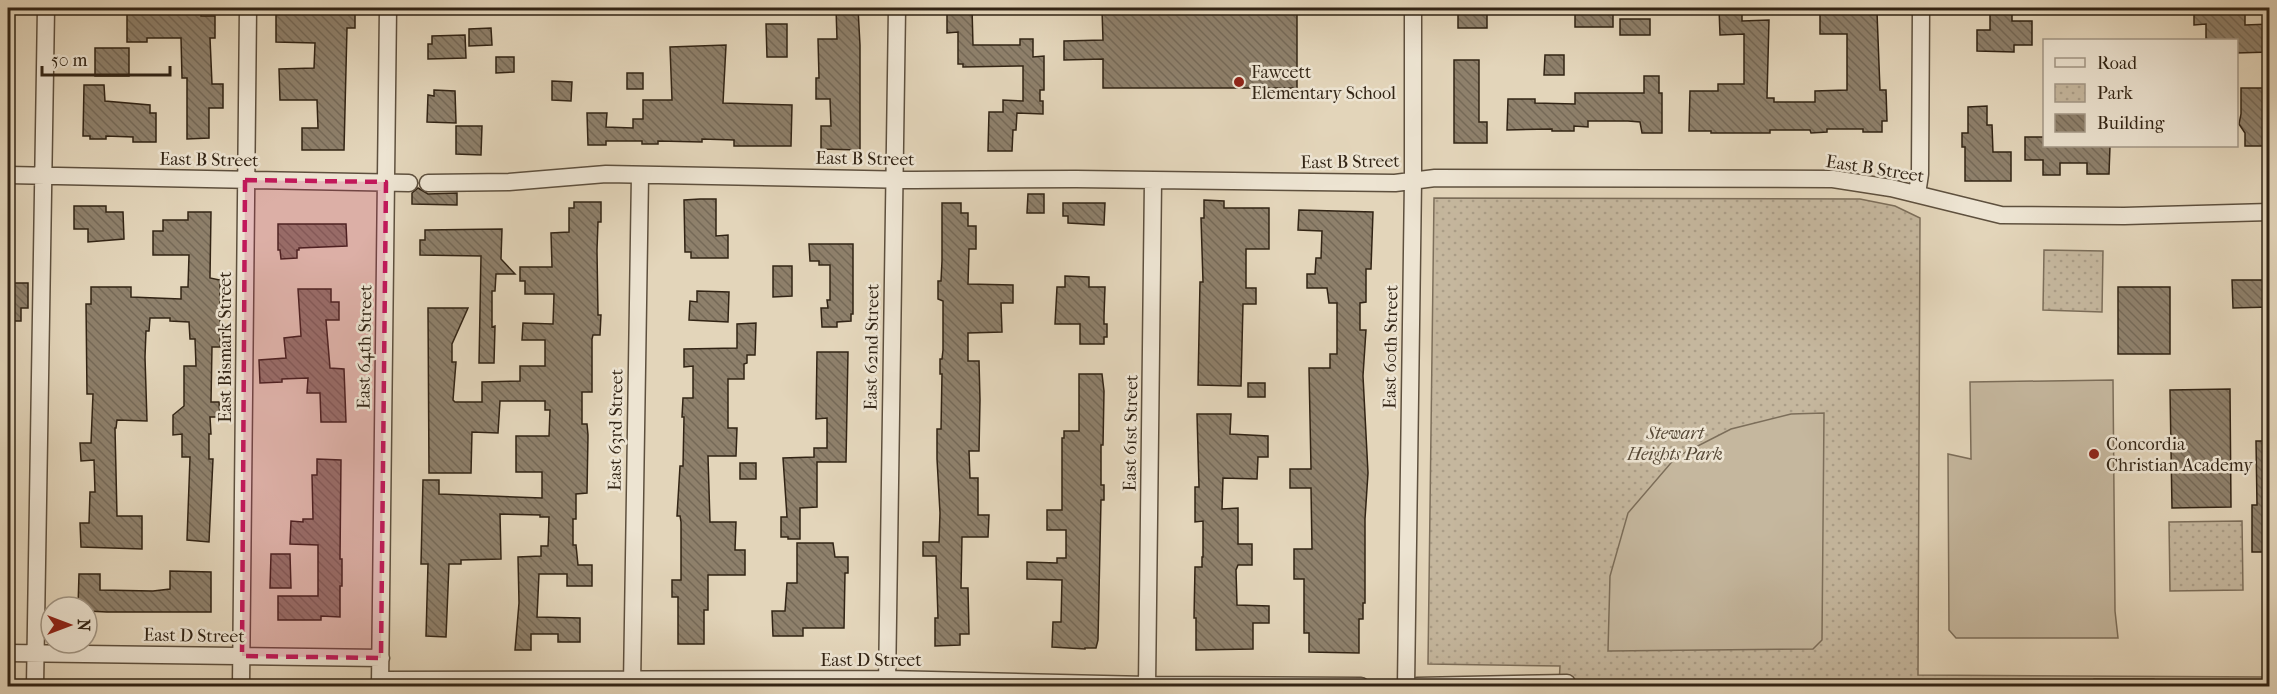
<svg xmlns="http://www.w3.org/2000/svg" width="2277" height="694" viewBox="0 0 2277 694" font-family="'IM FELL French Canon',serif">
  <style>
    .park { fill: url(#park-dots); stroke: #7c6e5a; stroke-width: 1.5 }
    .pitch { fill: #c5b79e; stroke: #7c6e5a; stroke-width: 1.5 }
    .building { fill: url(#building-back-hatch); stroke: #322415; stroke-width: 1.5 }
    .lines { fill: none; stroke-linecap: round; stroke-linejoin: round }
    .minor-casing { stroke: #5e503e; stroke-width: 19 }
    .minor { stroke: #ede4d2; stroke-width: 16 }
    .marked { fill: #c2185b; fill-opacity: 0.2; stroke: #c2185b; stroke-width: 4.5; stroke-dasharray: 12 8; stroke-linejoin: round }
    .poi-dot { fill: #8f2418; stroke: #ede4d2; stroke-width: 2 }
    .labels { text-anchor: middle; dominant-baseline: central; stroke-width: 5; stroke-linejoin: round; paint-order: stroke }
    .poi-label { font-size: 18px; fill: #322415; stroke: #ede4d2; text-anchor: start }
    .street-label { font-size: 18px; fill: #322415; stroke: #ede4d2 }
    .park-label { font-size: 18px; font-style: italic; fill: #574937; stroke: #ede4d2 }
  </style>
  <defs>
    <pattern id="park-dots" width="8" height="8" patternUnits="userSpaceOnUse" patternTransform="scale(1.5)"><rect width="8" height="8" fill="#c5b79e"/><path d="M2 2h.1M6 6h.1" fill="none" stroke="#aa9d87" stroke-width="1.8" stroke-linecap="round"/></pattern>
    <pattern id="building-back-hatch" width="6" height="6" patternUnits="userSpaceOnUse" patternTransform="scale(1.5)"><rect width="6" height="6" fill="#8e806b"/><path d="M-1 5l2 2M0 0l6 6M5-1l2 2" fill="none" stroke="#756957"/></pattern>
  </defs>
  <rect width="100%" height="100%" fill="#e3d5ba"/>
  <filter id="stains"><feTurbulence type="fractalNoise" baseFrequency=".00333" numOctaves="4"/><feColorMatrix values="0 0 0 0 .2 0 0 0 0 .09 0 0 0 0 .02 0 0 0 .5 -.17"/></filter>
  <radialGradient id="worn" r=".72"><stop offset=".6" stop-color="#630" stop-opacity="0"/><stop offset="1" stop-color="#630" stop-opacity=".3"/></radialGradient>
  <path class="park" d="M1434 198 1860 199 1895 206 1920 218 1918 675 2269 677 2270 686H1559L1560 666 1428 664Z
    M2044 250 2103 251 2102 312 2043 310Z
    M2242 521 2243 590 2170 591 2169 522Z"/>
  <path class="pitch" d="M2113 380 2115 611 2118 638H1956L1949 630 1948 454 1971 459 1970 382Z
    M1824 413 1822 640 1813 649 1608 651 1610 576 1628 513 1676 457 1731 429 1791 414Z
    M2094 679H2154V686H2094Z"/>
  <path class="building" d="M127 8H201V16H215V38H210L212 84H223V108H209V138L187 139V78H182L181 38H147V42H127Z
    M278 8H355V28H347L344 150H302V128H318L317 100H280L279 69 314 68 315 43 276 42V11Z
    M836 8H858L860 45V150L821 149V126H831L830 99H816V78H819L818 39H837Z
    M947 8H972L973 45H1020V39H1033V57L1044 56V90H1040V101H1043V114L1017 113 1016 130H1013L1012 151H988L989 112H1003V100L1023 101V66L963 67V64H958V32L947 33Z
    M1118 8H1149V10H1234V8H1297V88H1103V59L1064 60V41L1103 40 1102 10H1118Z
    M1458 8H1487V28H1458Z
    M1575 8H1613V27H1575Z
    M1719 8H1742V21L1769 20 1767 98H1774V102H1815V91L1847 90V34H1820V8H1837V12H1877L1880 90H1886L1887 121H1882V132H1863V129H1827V132L1811 133 1810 130H1770V133H1711V131H1689L1690 91H1718V84H1744V34L1720 35Z
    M1990 8H2012V21H2032V45H2014V52L1977 51V30H1990Z
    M2194 8H2245V25L2270 24V52L2236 53V40H2206V24L2194 25Z
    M1620 19H1650V35H1620Z
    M766 24H787V57H767Z
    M491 28 492 45 469 46V29Z
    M465 35 466 58 428 59V44H432V36Z
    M726 45 723 103 792 105 791 146H734V140L702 139V142L658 141V144H642V141H606V145H588L587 113H607L606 127 633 128V119H643V100H672L670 47Z
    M95 48H129V76H95Z
    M1545 55H1564V75H1544Z
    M496 57H514V72L496 73Z
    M1454 60H1479V122H1487V143H1454Z
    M627 73H643V89H627Z
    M1644 76H1659V93H1662V133H1642L1640 122 1628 121H1588V127L1574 126V131H1552V129L1507 130 1508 99H1535V103L1575 104V93H1644Z
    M552 81 572 82 571 101 552 100Z
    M84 85H104L105 101 150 105V113H156V142H133V137L106 136V139H90V136H83Z
    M2241 88H2270V140H2266V146H2245V133L2239 124 2241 114Z
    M434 90 455 91 456 123 427 122 428 95 434 96Z
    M1987 106V125H1992L1993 152H2011V181H1965V147H1962V133H1968V107Z
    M456 126H482L481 155 456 154Z
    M2025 137H2044V146H2110L2109 174H2087V163H2060V175H2043V160H2025Z
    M418 188 428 194 457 193V205L412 204V193Z
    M1028 194H1044V213H1027Z
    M700 199H716V236L728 235V258H691V252H685L684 200Z
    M1204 200 1224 201V208H1269V249H1246V288H1256V304H1243L1241 386 1198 385 1200 282H1203L1201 218H1204Z
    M574 202H601V222H598L597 250 598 315H601L600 335H593L592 339V392H582V424H587L588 435 587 493 576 494V519H573V545H576L578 565H592V586H567V574H539L537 617 580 618V642H558V634H531V650H515L519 603 518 557 541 556V546H548L549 517H540V515L500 514 501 559 461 560V564H449L446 637 426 636 428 564H421L423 480H439V494L542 498V472H516V436H549L550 410H545V401H500L498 433 472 432 471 473H429L428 308H468L452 344V362H456L453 400 455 402H482V382L520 381V366H545V340H522L523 323 553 324 554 294H525V281H520V267H552L551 233 569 232V208H574Z
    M942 203H961V213H968V226H976V249H969L968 284 1013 285V303H1001L1002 332 968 333V361H979L980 400 979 451H969L970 478H978V515H989L988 537H962L961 588H968L969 634H960V645L935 646V618H938L936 556H923V542H939L940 513 937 459V429H941L942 374H940V359H942L943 350V301L938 299V281H941L942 261Z
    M1063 203H1105L1104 225 1068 223V216H1063Z
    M74 206H106V212H123L124 239 88 242V229H74Z
    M1299 210 1373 212 1371 269H1366V302L1360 303V330H1366L1363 376 1368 473 1365 519V603H1363V619H1359V653L1309 652V633H1304V579H1294V549H1312L1311 488H1290V469H1311L1309 368H1330V354H1337V303H1329L1327 288H1307V274H1315L1316 258H1321L1322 231 1298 230Z
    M188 212H211L210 278 220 280V347H212L211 402H219L220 417H210L211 434H209V459H213L209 542 187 540 190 457H182V434L173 435V415L184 406V366H196L195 339H190L189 322 170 321V318H150L149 331H146L145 357 147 421 117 420 116 428H115L117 516H142V549L81 547 80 523H89L90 492H95L94 460 81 461 80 443H91L93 394H87L86 304H91V287H131V297L181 299V287H188L189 255H153V231H163V220H188Z
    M278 224H346L347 246 299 248V250H297V258L281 259 280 250H278Z
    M502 229 501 259 515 274H496L495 291H492V327L495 326 494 363H479L481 256 420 255V240H425V230Z
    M809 244H853V314H851V321L837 322V327H822L821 308H828L827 300H830V265H819V261H810Z
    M773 266H792V296L773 297Z
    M1065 276 1089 277V287H1105L1104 316V324H1107V337H1104V344H1080V324H1055L1057 287H1065Z
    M2232 280H2270V307L2233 308Z
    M8 283H28V308H21V321H8Z
    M2118 287H2170V354H2118Z
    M298 289H331V302H339V320H326L330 368 344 369 346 422H321L320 393H307L308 378 282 379V382L260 383 259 360 286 358 284 338 301 336Z
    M697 291 729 292 728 322 689 320 690 301 697 302Z
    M756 323 755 355H747V363L744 364V379H728V428H737L736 456H708L710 522H736L735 550H745V575H708V610H704V644H678V597H672V580H681V522L680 516H677L680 466H683L684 417H682L683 398H693V366L684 367V349L737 348V324Z
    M817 352H848L846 462H817V507L800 508V539H788V537H781V517H787L783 458 814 457V448H827V418L816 419Z
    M1079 374H1102L1104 391 1103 445H1101V485H1104V500H1101L1098 640 1096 648H1085V649L1052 647 1053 622H1061L1062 580 1027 579V562L1057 563V558H1066V530H1047V510H1062V438H1064V431H1079Z
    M1248 383H1265V397H1248Z
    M2230 389 2231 507 2172 508 2170 390Z
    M1197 414H1231L1230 434 1268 436V457H1258L1257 479 1223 478 1222 509 1238 508V544H1252V565H1238L1236 570 1237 605 1269 606V623H1253V649L1196 650V618H1194L1195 567H1202V557H1203V521L1195 522V487H1199Z
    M2256 441H2270V552H2252V505H2257Z
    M317 459 341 460 340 559H342V586H340V617L321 616V620H278V596H318V545L290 544 291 521 303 522V519H313L312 475H317Z
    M740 463H756V479H740Z
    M797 543H833L835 557H848V573H845L844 628H803V636H773L772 611H785L787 583H797Z
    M271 554H290L291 588H270Z
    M170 571 211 572V612H107L87 611V607H78L79 574H100V590L153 591 170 589Z"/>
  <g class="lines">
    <defs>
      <path id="minor" d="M8 175 409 183
        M428 183 509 182 606 174 914 180 1076 179 1395 183 1435 178 1833 179 1891 188 2001 215 2124 216 2270 212
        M1917 194 1920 174 1921 8
        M8 653 381 658
        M380 680 887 679 1147 685 1361 686
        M35 686 46 8
        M241 686 248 8
        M380 686 388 8
        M632 686 640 175
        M887 686 897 8
        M1147 686 1153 181
        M1406 686 1413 180V8
        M1417 686 1567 683"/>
    </defs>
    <use href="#minor" class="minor-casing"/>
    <use href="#minor" class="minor"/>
  </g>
  <path class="marked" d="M245 180 386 182 381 658 242 656Z"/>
  <g class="poi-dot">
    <circle cx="1239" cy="82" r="6"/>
    <circle cx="2094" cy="454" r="6"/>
  </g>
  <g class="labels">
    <g class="poi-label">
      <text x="1251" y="72">Fawcett<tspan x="1251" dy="21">Elementary School</tspan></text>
      <text x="2106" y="444">Concordia<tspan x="2106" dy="21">Christian Academy</tspan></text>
    </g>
    <g class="street-label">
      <text transform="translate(865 159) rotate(1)">East B Street</text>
      <text transform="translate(209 160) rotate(1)">East B Street</text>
      <text transform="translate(1350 162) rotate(-1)">East B Street</text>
      <text transform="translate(1875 169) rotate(9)">East B Street</text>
      <text transform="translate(225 347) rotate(-90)">East Bismark Street</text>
      <text transform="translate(365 347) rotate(-89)">East 64th Street</text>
      <text transform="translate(872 347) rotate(-89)">East 62nd Street</text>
      <text transform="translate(1391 347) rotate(-89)">East 60th Street</text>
      <text transform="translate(616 430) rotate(-89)">East 63rd Street</text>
      <text transform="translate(1131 433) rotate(-89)">East 61st Street</text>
      <text transform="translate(194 636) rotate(1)">East D Street</text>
      <text x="871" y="660">East D Street</text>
    </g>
    <g class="park-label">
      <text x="1675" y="433">Stewart<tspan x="1675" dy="21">Heights Park</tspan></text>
    </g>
  </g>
  <rect width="2277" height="694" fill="none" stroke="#e3d5ba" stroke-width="30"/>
  <rect x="9" y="9" width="2259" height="676" fill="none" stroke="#322415" stroke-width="3"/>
  <rect x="15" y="15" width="2247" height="664" fill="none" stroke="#322415" stroke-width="1.5"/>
  <rect x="2043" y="39" width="195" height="108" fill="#ede4d2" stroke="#a29786" stroke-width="1.5"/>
  <rect x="2055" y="58" width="30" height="9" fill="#ede4d2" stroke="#a29786" stroke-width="1.5"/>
  <text x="2097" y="69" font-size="18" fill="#322415">Road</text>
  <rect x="2055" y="84" width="30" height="18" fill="url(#park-dots)" stroke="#a29786" stroke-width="1.5"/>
  <text x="2097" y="99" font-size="18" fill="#322415">Park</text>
  <rect x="2055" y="114" width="30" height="18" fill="url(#building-back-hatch)" stroke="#a29786" stroke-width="1.5"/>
  <text x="2097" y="129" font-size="18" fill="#322415">Building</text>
  <g transform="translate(69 625) rotate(90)"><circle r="28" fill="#ede4d2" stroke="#a29786" stroke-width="1.5"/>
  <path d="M0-4.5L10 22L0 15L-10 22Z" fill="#8f2418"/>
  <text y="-9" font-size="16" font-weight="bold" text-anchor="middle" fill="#322415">N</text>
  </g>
  <path d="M42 66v9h128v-9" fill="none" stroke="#322415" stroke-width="3"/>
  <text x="51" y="66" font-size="18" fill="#322415" stroke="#ede4d2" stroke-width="4.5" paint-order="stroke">50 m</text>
  <rect width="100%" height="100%" filter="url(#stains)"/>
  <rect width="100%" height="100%" fill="url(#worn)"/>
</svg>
